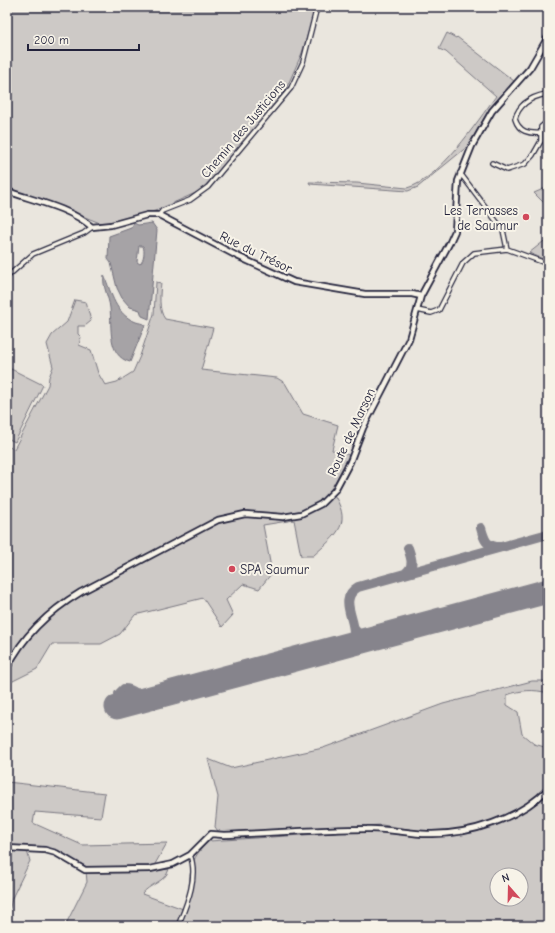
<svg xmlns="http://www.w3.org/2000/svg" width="555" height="933" viewBox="0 0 555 933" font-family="'Comic Neue',sans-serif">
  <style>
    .green { fill: #cdc9c6; stroke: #787680; fill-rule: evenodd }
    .water { fill: #a6a3a6; stroke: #716f7b; fill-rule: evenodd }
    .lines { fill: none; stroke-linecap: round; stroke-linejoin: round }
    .taxiway { stroke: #86848c; stroke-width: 10 }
    .runway { stroke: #86848c; stroke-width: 25 }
    .minor-casing { stroke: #22223b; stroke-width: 6 }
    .tertiary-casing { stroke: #22223b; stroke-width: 8 }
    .minor { stroke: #f7f3e8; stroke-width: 3.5 }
    .tertiary { stroke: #f7f3e8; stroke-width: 4.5 }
    .poi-dot { fill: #d1495b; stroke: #f7f3e8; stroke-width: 1.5 }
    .labels { text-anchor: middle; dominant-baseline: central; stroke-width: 4; stroke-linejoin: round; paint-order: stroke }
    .street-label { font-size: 13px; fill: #22223b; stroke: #f7f3e8 }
    .poi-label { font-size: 13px; fill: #22223b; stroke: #f7f3e8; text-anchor: end }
  </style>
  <rect width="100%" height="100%" fill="#eae6de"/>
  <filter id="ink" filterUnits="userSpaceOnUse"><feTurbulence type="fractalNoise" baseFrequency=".025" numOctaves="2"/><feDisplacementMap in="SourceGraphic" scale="8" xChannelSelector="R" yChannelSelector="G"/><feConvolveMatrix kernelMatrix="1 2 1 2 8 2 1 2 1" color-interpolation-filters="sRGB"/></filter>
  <g filter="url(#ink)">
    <path class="green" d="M7 7H316L302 53 286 89 222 168 200 191 155 211 109 223H100L42 200 7 188Z
      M447 33 456 38 457 37 514 81 490 108 468 146 418 187 408 191 310 184 309 182 357 183 407 188C439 180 477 122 496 96L446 52 439 49Z
      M548 187V207L534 193Z
      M548 238V261L529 253Z
      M156 282 161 283C160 294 158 310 165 319L213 328 201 370 277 378 285 383 303 414 338 425 332 450 349 455 331 490C354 524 338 533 313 556H301L294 520 263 525 272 573 259 589 243 584 226 600 233 615 222 627 203 598 135 615 120 634 101 644H52L37 669 7 684V446L14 449 48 385 49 377 53 367 47 344 52 335 67 322 75 300 86 302 91 321 85 326H78V334L81 337 79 345 91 350 98 373 105 385 117 382 133 372 140 356 154 314Z
      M7 367 43 385 15 442 7 438Z
      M532 681H548V693C534 689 520 690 507 695V705L518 712 522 734 534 744 548 748V787L532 801 496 820 457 831 427 832 382 825 227 833 218 831 215 827 218 797 208 759 231 768 323 748 443 704Z
      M7 782 105 793 101 817 35 812 33 823 82 845 167 843 151 871 169 869C166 882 149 884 142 894L186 910C193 880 183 864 209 841L380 830 429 837 453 835 465 833 534 803 548 789V926H111C102 922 77 926 65 926L87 882 86 871C68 858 53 847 30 847L27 851 30 861 12 898 7 921ZM497 875H521V899H497Z"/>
    <path class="water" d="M134 223 138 225 152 223 157 230 149 319 142 316 140 310 130 307 122 298 117 288 111 263 108 259 109 236 131 228ZM139 246H143C145 251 144 261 140 264L137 262Z
      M104 275C112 294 115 314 136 322 139 323 142 323 145 325L130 362C107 356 112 327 110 308 109 297 102 287 104 275Z"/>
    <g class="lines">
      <path class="taxiway" d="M481 528C484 539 486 547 500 547
        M406 573C415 566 411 557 408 548
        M354 629 361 637 371 638
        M346 645C369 631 332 602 358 587L548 534
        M122 706 119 694 124 689C138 689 135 700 154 697"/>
      <path class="runway" d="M117 707 548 591"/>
      <defs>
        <path id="minor" d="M541 133C529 134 519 132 515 119 519 104 531 97 546 94
          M492 163 507 170 525 164 533 155 541 141V127L548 121
          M460 173 503 230 507 249
          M159 215 162 211 190 200 208 187 291 88 303 62 317 7
          M7 277 33 254 84 233 92 227
          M417 310 431 313 439 310 463 263 474 253 507 249 548 264
          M178 926C186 906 199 877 190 855"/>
        <path id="tertiary" d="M7 191C35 201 68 207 92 227L111 225 147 215H159L237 256 294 282 365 294H412L421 296
          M7 668C23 636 51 610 81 592L218 520 245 514 283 517 301 514 321 504 335 490 350 462 363 428 409 339 421 296 450 242 455 231 458 181 472 146 492 111 530 68 548 37
          M7 848 45 850 56 853 85 870 150 869 173 864 190 855 211 834 224 835C272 833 320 829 367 829 388 828 408 834 428 834 469 835 519 819 548 789"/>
      </defs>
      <use href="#minor" class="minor-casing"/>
      <use href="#tertiary" class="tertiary-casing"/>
      <use href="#minor" class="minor"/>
      <use href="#tertiary" class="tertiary"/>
    </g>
  </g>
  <g class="poi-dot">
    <circle cx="526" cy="217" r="4"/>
    <circle cx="232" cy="569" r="4"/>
  </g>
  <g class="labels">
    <g class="street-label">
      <text transform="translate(243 129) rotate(-50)">Chemin des Justicions</text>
      <text transform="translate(256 252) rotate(26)">Rue du Trésor</text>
      <text transform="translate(351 432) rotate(-65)">Route de Marson</text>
    </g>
    <g class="poi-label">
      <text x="518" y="210">Les Terrasses<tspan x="518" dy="15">de Saumur</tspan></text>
      <text x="240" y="569" text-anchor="start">SPA Saumur</text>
    </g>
  </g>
  <rect width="555" height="933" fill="none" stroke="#f7f3e8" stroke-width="24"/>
  <rect x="12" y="12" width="531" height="909" fill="none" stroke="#22223b" stroke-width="1.5" filter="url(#ink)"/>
  <g transform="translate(509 887) rotate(340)"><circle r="19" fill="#f7f3e8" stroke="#a29fa3"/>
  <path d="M0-3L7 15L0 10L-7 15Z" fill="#d1495b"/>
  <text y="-6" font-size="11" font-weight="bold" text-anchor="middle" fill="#22223b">N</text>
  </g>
  <path d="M28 44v6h111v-6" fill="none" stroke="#22223b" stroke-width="2"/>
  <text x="34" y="44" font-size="12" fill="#22223b" stroke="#f7f3e8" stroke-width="3" paint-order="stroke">200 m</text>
</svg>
